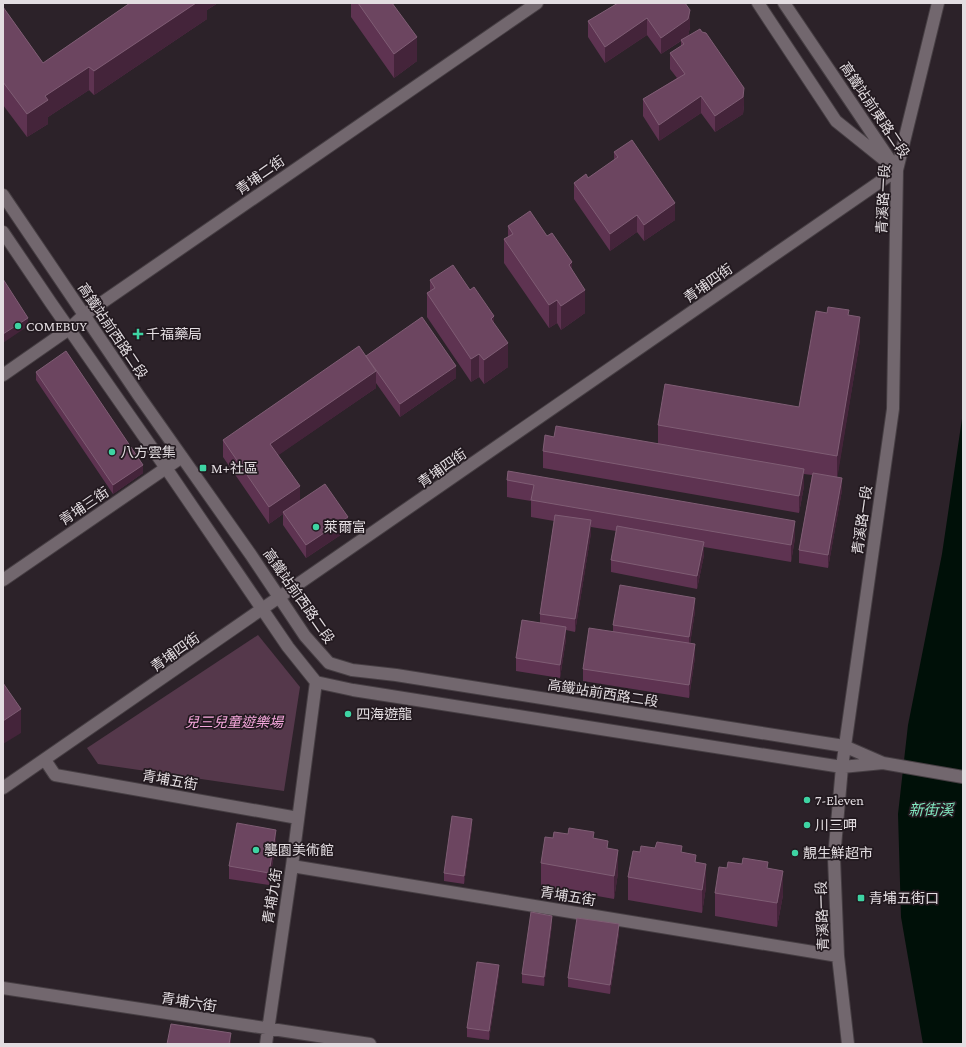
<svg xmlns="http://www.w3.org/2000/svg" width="966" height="1047" viewBox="0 0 966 1047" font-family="'Crimson Pro','Noto Sans TC',serif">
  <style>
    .green { fill: #55384b }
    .water { fill: #001008 }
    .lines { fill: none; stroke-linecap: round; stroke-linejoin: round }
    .minor-casing { stroke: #463e43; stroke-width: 14 }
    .minor { stroke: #72676e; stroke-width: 12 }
    .wall { fill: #5e3351 }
    .shaded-wall { fill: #44243a }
    .building { fill: #6c4560; stroke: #7f5d74 }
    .poi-dot { fill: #3ed4a3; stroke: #22191f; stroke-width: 1.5 }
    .labels { text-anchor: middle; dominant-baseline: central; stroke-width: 3.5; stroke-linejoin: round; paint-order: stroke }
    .street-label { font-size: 14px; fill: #e3dde1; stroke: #22191f }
    .poi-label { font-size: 14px; fill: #e3dde1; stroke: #22191f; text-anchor: start }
    .park-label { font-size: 14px; font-style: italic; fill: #f6a8dd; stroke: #22191f }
    .water-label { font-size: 15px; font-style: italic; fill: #82e8c0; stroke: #22191f }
  </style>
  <rect width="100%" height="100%" fill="#2c2229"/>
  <path class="green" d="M258 635 300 687 284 791 98 764 87 748Z"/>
  <path class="water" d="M963 412V1044H923L901 917 898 814 908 725 942 554Z"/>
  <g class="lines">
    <defs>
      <path id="minor" d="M758 3 836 121 897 170
        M784 3 890 160
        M3 195 139 396 251 555 305 636 329 663 352 670 396 675 844 746 883 763 842 767 353 690 316 682 288 647 166 468 51 303 3 232
        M3 375 69 329 84 315 537 3
        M3 580 182 457
        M45 760 55 775 298 818
        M883 763 963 777
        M3 788 897 170
        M292 866 838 956
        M3 988 370 1044
        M266 1044 292 866 316 682
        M848 1044 838 956 834 858 842 767 893 409 897 170 938 3"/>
    </defs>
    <use href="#minor" class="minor-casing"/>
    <use href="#minor" class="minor"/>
  </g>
  <path class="wall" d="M130 3H218L207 10V19L94 95 89 90 48 117V124L27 137 3 105V7L43 63Z
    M351 3H392L417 61 394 78 351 17Z
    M618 3 690 27 688 36 744 105 743 114 715 132 701 113 659 141 643 116V99L677 78 670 69V53L681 46V41L661 54 647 35 605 63 588 37V21Z
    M614 152 675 220 644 241 637 232 610 251 574 199V183L588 178 614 160Z
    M508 226 547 236 572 270 585 313 561 330 557 323 549 328 504 263V239L508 237Z
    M430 280 470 290 494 324 508 367 484 384 479 377 471 382 427 317V293L430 291Z
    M827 313 849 315 860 340 837 477 842 490 828 568 799 563V550L812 475 804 474V486L799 513 543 468V451L554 437 658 444V425L799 407Z
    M366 356 456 378 400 417 376 383V388L278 455 300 501 348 530 306 558 283 525V514L269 524 223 457V440Z
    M36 372 143 473 113 494 36 380Z
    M508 471 795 538 791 562 704 547V555L697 589 611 572V560L616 531 591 527V533L575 632 566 630V639L560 678 516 671V658L540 623V614L554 521 531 517V501L507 497V480Z
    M695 611 690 644 695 657 689 698 583 681V669L613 632V625Z
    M472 827 464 884 444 881V873Z
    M568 834 594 839 608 848 618 873 614 899 541 886V863L553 838Z
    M276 842 269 885 229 879V866Z
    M640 852 696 862 706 887 702 913 628 900V877Z
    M727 868 768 869 783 895 777 927 715 916V893Z
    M552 924 544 986 522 983V974Z
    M619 933 610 994 568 987V978Z
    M499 973 489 1040 467 1037V1028Z"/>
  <path class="shaded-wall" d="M196 3H218L207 10V19L94 95V71Z
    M690 10V27L688 36 661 54V38Z
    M647 18V35L605 63V47Z
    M417 37V61L394 78V54Z
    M89 67V90L48 117V124L27 137V114L45 96Z
    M744 88V105L743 114 715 132V116Z
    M701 96V113L659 141V125Z
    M675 203V220L644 241V225Z
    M637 215V232L610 251V234Z
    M572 262V286L569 265Z
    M585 290V313L561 330V306Z
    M557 300V323L549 328V305Z
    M494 316V340L491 319Z
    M860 317V340L837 480V456Z
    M28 318V326L3 343V334Z
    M508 343V367L484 384V360Z
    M479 354V377L471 382V359Z
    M456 366V378L400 417V404Z
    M376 371V388L270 461V444Z
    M143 465V473L113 494V485Z
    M804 469V486L799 513V496Z
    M842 478V490L828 568V555Z
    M300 486V503L283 512V514L269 524V507Z
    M348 517V530L306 558V545Z
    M591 520V533L575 632V619Z
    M795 521V538L791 562V545Z
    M704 542V555L697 589V576Z
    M695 598V611L689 650V637Z
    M566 627V639L560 678V665Z
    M695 644V657L689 698V685Z
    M21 709V733L3 744V721Z
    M472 819V827L464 884V876Z
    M276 830V842L269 885V873Z
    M618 850V873L614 899V876Z
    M706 864V887L702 913V890Z
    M783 871V895L777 927V903Z
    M552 916V924L544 986V977Z
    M619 924V933L610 994V985Z
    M499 965V973L489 1040V1031Z
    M231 1033V1044H229Z"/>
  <path class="building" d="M130 3H196L94 71 89 67 45 96 48 100 27 114 3 82V7L43 63Z
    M358 3H392L417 37 394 54Z
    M618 3H685L690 10 688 19 661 38 647 18 605 47 588 21Z
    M700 29 702 32 706 33 744 88 743 97 715 116 701 96 659 125 643 99 685 74 670 53 684 44 681 40Z
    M632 140 675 203 644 225 637 215 610 234 574 183 586 174 588 178 618 157 614 152Z
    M530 211 547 236 552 233 572 262 569 265 585 290 561 306 557 300 549 305 504 239 513 234 508 226Z
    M453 265 470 290 474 287 494 316 491 319 508 343 484 360 479 354 471 359 427 293 435 288 430 280Z
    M3 279 28 318 3 334Z
    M828 307 849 310 848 315 860 317 837 456 658 425 665 384 799 407 816 311 827 313Z
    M422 317 456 366 400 404 366 356Z
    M359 346 376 371 270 444 300 486 269 507 223 440Z
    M66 351 143 465 113 485 36 372Z
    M556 426 804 469 799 496 543 451 545 435 554 437Z
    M508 471 795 521 791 545 531 500 534 485 507 480Z
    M813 473 842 478 828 555 799 550Z
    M325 484 348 517 306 545 283 512Z
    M555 515 591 520 575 619 540 614Z
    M617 526 704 542 697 576 611 560Z
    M620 585 695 598 689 637 613 625Z
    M522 620 566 627 560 665 516 658Z
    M589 628 695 644 689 685 583 669Z
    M3 683 21 709 3 721Z
    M452 816 472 819 464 876 444 873Z
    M237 823 276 830 269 873 229 866Z
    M569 828 594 832 593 838 608 841 607 848 618 850 614 876 541 863 545 837 553 838 554 832 568 834Z
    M657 842 682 846 681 852 696 855 695 862 706 864 702 890 628 877 633 851 640 852 641 846 655 848Z
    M743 858 768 862 767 868 783 871 777 903 715 893 719 867 727 868 728 862 742 864Z
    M531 912 552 916 544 977 522 974Z
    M577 918 619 924 610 985 568 978Z
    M477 962 499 965 489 1031 467 1028Z
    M171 1024 231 1033 229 1044H167Z"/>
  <g class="poi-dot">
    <circle cx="18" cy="326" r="4"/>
    <path d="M136 328h4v4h4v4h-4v4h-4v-4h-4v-4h4z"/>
    <circle cx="112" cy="452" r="4"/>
    <rect x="199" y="464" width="8" height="8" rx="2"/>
    <circle cx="316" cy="527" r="4"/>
    <circle cx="348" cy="714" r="4"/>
    <circle cx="807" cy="800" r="4"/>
    <circle cx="807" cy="825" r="4"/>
    <circle cx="256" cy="850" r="4"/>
    <circle cx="795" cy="853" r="4"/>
    <rect x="857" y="894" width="8" height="8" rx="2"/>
  </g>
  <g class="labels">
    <g class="street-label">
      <text transform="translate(875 110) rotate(56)">高鐵站前東路二段</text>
      <text transform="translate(260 175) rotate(-35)">青埔二街</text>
      <text transform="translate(883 199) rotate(-87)">青溪路一段</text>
      <text transform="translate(708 283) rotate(-35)">青埔四街</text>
      <text transform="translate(113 331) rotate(56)">高鐵站前西路二段</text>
      <text transform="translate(442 468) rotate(-35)">青埔四街</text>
      <text transform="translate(84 506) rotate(-34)">青埔三街</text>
      <text transform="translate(862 520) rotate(-82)">青溪路一段</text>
      <text transform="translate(299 596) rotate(55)">高鐵站前西路二段</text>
      <text transform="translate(175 652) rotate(-35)">青埔四街</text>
      <text transform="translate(603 693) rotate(9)">高鐵站前西路二段</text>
      <text transform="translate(170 780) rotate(10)">青埔五街</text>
      <text transform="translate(272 896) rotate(-81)">青埔九街</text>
      <text transform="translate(568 896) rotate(9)">青埔五街</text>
      <text transform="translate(822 916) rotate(-92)">青溪路一段</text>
      <text transform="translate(189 1002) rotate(9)">青埔六街</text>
    </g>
    <g class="poi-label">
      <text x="26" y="326">COMEBUY</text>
      <text x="146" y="334">千福藥局</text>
      <text x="120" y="452">八方雲集</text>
      <text x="211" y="468">M+社區</text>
      <text x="324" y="527">萊爾富</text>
      <text x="356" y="714">四海遊龍</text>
      <text x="815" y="800">7-Eleven</text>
      <text x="815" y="825">川三呷</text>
      <text x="264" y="850">襲園美術館</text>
      <text x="803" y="853">靚生鮮超市</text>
      <text x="869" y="898">青埔五街口</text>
    </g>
    <g class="park-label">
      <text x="234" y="722">兒三兒童遊樂場</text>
    </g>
    <g class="water-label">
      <text x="931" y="810">新街溪</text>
    </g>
  </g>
  <rect width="966" height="1047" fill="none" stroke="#e3dde1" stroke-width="8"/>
</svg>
